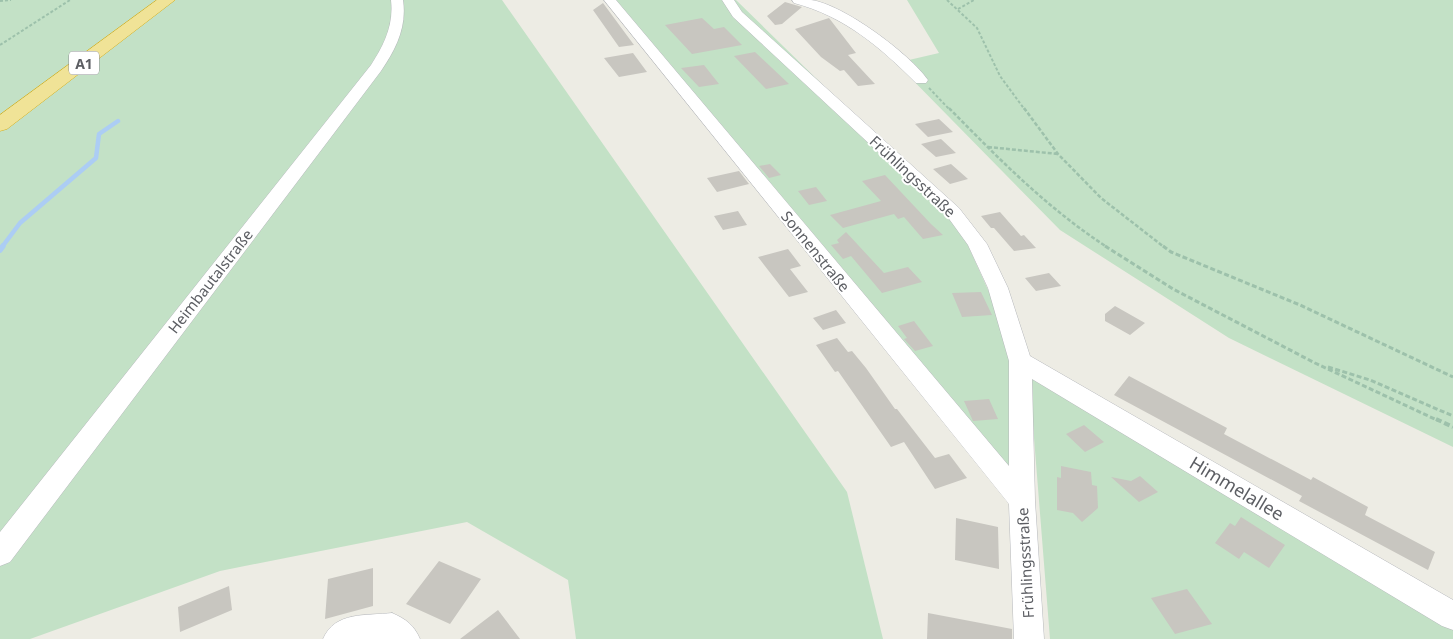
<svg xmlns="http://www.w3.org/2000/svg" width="1453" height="639" viewBox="0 0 1453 639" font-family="'Noto Sans',sans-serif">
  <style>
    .green { fill: #c3e1c6 }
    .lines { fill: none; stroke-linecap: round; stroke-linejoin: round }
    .stream-far1 { stroke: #accdf4; stroke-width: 4.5 }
    .stream { stroke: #accdf4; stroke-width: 5.5 }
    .building { fill: #c8c6c0 }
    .minor-casing { stroke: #b6b8bc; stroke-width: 1 }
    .highway-casing { stroke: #d5ae1b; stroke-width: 1 }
    .path-far3 { stroke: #9dc1ab; stroke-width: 2; stroke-dasharray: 3 2; stroke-linecap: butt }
    .path-far2 { stroke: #9dc1ab; stroke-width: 2.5; stroke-dasharray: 4 2; stroke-linecap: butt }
    .path-far1 { stroke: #9dc1ab; stroke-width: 3; stroke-dasharray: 5 2.5; stroke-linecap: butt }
    .path { stroke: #9dc1ab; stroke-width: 4; stroke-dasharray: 6 3; stroke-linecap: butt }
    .minor { fill: #fff; fill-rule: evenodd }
    .highway { fill: #f0e397; fill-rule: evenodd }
    .labels { text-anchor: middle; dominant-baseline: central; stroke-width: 4; stroke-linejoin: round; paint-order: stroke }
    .shield { fill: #fff; stroke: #8d8e92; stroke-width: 1 }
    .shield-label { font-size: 14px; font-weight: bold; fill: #5c5e63 }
    .street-label { font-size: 15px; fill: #5c5e63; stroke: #fff }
    .near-street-label { font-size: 18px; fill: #5c5e63; stroke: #fff }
  </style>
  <rect width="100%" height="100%" fill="#edece4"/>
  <path class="green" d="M0 0H502L847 492 883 639H576L568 580 467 522 220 571 30 639H0Z
    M610 0H736L953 212 1020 361 1022 501Z
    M907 0H1453V447L1229 338 1060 230 896 63 939 53Z
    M1029 375 1453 627V639H1050Z"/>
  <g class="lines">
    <path class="stream-far1" d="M2 247 20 223 96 158 99 134 118 121"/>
    <path class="stream" d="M0 250 3 246"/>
  </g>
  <path class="building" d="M785 2 802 7 782 24 775 25 767 16Z
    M603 3 634 45 619 47 593 10Z
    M702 18 714 29 724 27 742 45 692 54 665 25Z
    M829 18 856 53 848 55 875 84 858 86 844 70 840 71 821 57 795 29Z
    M755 52 789 84 766 89 734 56Z
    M633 53 647 72 619 77 604 58Z
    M704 65 719 84 699 87 681 68Z
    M939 119 953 132 928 137 915 124Z
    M941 139 956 153 936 157 921 144Z
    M770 164 781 175 769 178 759 166Z
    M951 164 968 179 950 184 933 169Z
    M739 171 749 184 717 192 707 178Z
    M885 175 931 224 943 235 923 239 904 217 898 219 894 214 843 228 830 215 881 201 862 181Z
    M816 187 827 201 809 205 798 191Z
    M738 211 747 225 723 230 714 216Z
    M1000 212 1021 236 1024 235 1036 248 1014 251 994 228H991L981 216Z
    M846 232 884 273 908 267 922 282 882 293 851 256 843 259 831 245 839 243 837 240Z
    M788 249 801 266 790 269 808 292 789 297 758 257Z
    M1049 273 1061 286 1036 291 1025 278Z
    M981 292 992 315 962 317 952 293Z
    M1115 306 1145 323 1130 335 1105 321V314Z
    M836 310 846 323 823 330 813 318Z
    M914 321 933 346 915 351 904 339 907 338 898 326Z
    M837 338 848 352 852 351 866 368 895 409H897L935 458 949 454 967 478 935 489 904 442 891 447 838 371 835 372 816 345Z
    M1129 376 1227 428 1224 434 1311 480 1313 477 1368 507 1365 515 1435 552 1428 570 1299 501 1302 496 1114 395Z
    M989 399 998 419 973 421 964 401Z
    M1084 425 1104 442 1085 452 1066 434Z
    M1061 466 1091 472 1092 485 1097 486 1098 508 1082 522 1073 513 1057 510V477L1061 478Z
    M1140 476 1158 492 1139 502 1111 477 1131 481Z
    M1241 517 1285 545 1269 568 1244 552 1239 559 1215 543 1230 523 1235 526Z
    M956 518 998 527 999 569 955 560Z
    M439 561 481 579 450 624 406 604Z
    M373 568V606L325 619 328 579Z
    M229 586 232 610 180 632 178 607Z
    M1187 589 1212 624 1175 634 1151 598Z
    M498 610 520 639H460Z
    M928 613 1012 629V639H927Z"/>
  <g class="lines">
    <defs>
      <path id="minor" d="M391 0H403C407 27 396 49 381 71L10 562 0 566V532L371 65C384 45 394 25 391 0Z
        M604 0H616L1009 466V361L988 288 968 245 947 216 733 17 722 0H734L742 12 959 208 987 244 1008 288 1030 356 1453 600V630L1442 626 1032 379 1035 501 1044 639H1014L1009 504Z
        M792 0C798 0 805 0 811 0 843 4 910 54 928 80L926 83H916C880 47 844 16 794 3Z
        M392 613C406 619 414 625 420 639H323C335 611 366 616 392 613Z"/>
      <path id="highway" d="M157 0H175L7 129 0 131V115Z"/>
    </defs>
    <use href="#minor" class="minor-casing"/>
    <use href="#highway" class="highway-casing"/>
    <path class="path-far3" d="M947 0 977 28 1000 76 1025 110
      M0 1 11 0
      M958 9 974 0
      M0 45 70 0
      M929 88 950 110"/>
    <path class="path-far2" d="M949 108C998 158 1048 209 1107 247
      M1024 108 1058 154 1101 198 1164 247
      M988 147 1058 154"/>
    <path class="path-far1" d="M1105 246 1173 289 1315 363 1439 421
      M1163 246 1171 252 1300 305 1453 377
      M1328 367 1370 380 1453 416"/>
    <path class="path" d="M1436 419 1453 427"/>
    <use href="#minor" class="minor"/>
    <use href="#highway" class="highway"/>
  </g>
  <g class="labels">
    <rect class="shield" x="69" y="51.5" width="30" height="23" rx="4"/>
    <g class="shield-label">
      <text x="84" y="63">A1</text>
    </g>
    <g class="street-label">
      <text transform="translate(913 176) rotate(43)">Frühlingsstraße</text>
      <text transform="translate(816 251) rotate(51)">Sonnenstraße</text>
      <text transform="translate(210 281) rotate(-52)">Heimbautalstraße</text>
      <text transform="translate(1025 563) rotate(-93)">Frühlingsstraße</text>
    </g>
    <g class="near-street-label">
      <text transform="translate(1237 488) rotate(31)">Himmelallee</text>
    </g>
  </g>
</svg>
